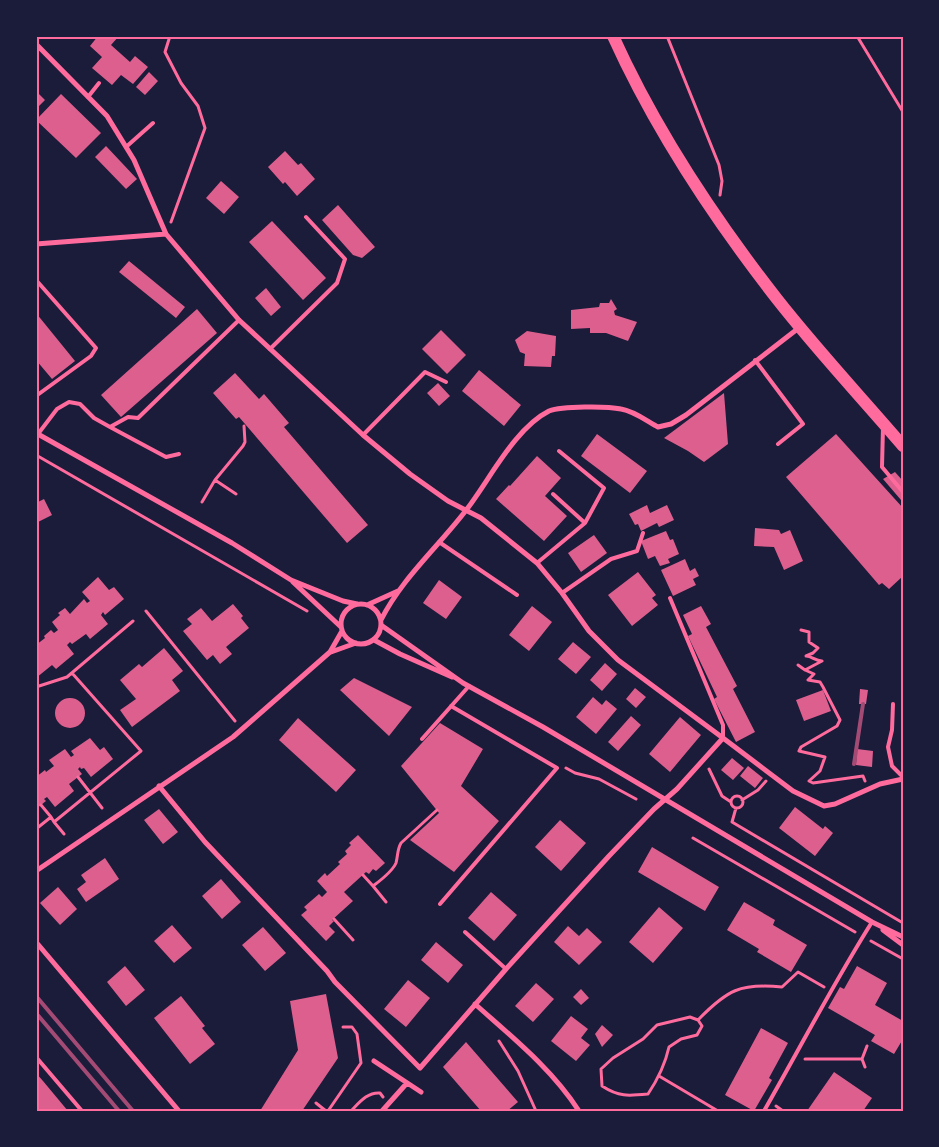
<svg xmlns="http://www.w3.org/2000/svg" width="939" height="1147" viewBox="0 0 939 1147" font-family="Raleway,sans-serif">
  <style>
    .building { fill: #dd5f8e }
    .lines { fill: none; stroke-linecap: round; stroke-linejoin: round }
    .path { stroke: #ff6b9d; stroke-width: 3 }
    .service { stroke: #ff6b9d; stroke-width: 4 }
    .minor { stroke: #ff6b9d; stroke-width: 5 }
    .primary { stroke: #ff6b9d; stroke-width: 12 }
    .rail { stroke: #a44b75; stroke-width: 4 }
    .neatline { fill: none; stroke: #ff6b9d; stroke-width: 2 }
  </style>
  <rect width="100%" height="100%" fill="#1b1b3a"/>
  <path class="building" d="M98 36H119L111 45 130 62 135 56 148 67 133 84 121 75 112 85 92 68 102 57 90 46Z
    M149 72 158 81 145 95 136 87Z
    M36 91 45 100 36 109Z
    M61 94 101 133 76 158 36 120Z
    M106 146 137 179 126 189 95 157Z
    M285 151 298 165 301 163 315 179 297 196 285 182 283 184 268 167Z
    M221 181 239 197 224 214 206 198Z
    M338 205 375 247 362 258 353 255 322 220Z
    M272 221 326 278 303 300 249 242Z
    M129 261 185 307 176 318 119 272Z
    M266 288 281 307 271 316 255 298Z
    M611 299 617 309 614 311 615 315 637 322 628 341 606 333H590V328L571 329V310L599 307 600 303H609Z
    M197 309 217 333 121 417 101 395Z
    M36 313 75 361 52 379 36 360Z
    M441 330 466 355 447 374 422 349Z
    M527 331 556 336 555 356H552L551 367 524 366 525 354 520 352 515 340Z
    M479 370 521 405 504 426 462 391Z
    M235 373 259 399 264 394 289 423 284 427 368 525 347 543 239 417 236 419 213 393Z
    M438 383 450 396 439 406 427 393Z
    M724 393 728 444 704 462 688 451 664 438Z
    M597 434 647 471 630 493 581 456Z
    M836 434 903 508V576L889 589 882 583 879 585 786 477Z
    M537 456 561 478 545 496 567 516 544 541 496 499 509 485 510 486Z
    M895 472 903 481V497L901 500 883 479Z
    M44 499 52 515 36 523V503Z
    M647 505 650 513 667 505 674 520 659 527 657 523 641 531 638 524 635 525 629 514Z
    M755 528 779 530 781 534 790 530 803 561 784 570 774 547 754 546Z
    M666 531 670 540 673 539 679 554 668 559 670 563 660 566 655 556 648 559 641 541Z
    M594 535 607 553 581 572 568 553Z
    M685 559 690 571 695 568 699 576 693 579 696 585 673 596 661 570Z
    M638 572 656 595 652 598 658 605 632 626 608 595Z
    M98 577 109 590 114 587 124 599 105 615 103 612 101 615 108 624 90 639 86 634 72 644 70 642 67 645 74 654 56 669 52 665 36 678V645L45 638 44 636 51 630 54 633 58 630 52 622 60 615 58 613 65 608 70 614 84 599 87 603 90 601 82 592Z
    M439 580 462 597 446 619 423 603Z
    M233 604 243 616 241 618 249 628 226 647 232 654 220 664 213 655 207 660 183 631 192 624 187 619 201 608 212 621Z
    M532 606 552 622 529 651 509 635Z
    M701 606 711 624 706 627 737 686 733 689 755 732 736 742 714 699 717 697 688 636 692 634 683 615Z
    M573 642 591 657 576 674 558 659Z
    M164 648 183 671 172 680 180 691 132 727 120 710 136 699 120 680 139 664 142 667Z
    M605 663 617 674 602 691 590 680Z
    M354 678 412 707 389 736 340 690Z
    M635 688 646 697 636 708 626 699Z
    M860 689 868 690 866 704H859Z
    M823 690 831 711 804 721 796 700Z
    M593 697 602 705 606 700 617 709 596 734 576 717Z
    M55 713a15 15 0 1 1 30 0a15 15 0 1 1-30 0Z
    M631 716 641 725 618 751 608 742Z
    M680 717 701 735 670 772 649 754Z
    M298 718 356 770 336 792 279 740Z
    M440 723 483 749 461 786 499 821 454 872 410 840 439 813 401 766Z
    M90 738 100 750 104 747 113 759 91 777 84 768 81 769 80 767 78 769 82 774 69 784 74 791 55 807 47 797 44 799 46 801 36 809V784L38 782 36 777 45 770 46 772 54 766 49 760 65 749 71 757 74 755 71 751Z
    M857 749 873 751 872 767 856 765Z
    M732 758 744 768 733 780 721 770Z
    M748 766 763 778 755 788 740 776Z
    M795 807 823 829 825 826 833 833 815 856 779 828Z
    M159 809 178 832 163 844 144 820Z
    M560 820 586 843 561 871 535 847Z
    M358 835 385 863 376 871 373 869 369 874 366 872 344 892 353 901 332 920 334 921 329 926 335 932 326 941 301 915 307 910 304 907 319 894 322 897 327 892 317 881 325 873 327 876 340 864 338 862 347 854 345 851 351 845 349 843Z
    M652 847 719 887 705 911 638 872Z
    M105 858 119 879 86 902 77 889 86 882 81 875Z
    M221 879 241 902 222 919 202 896Z
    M58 887 77 909 60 925 40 903Z
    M491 892 517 915 494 941 468 918Z
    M744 902 775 920 773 925 807 945 791 972 757 952 759 949 727 930Z
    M659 907 683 928 653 963 629 942Z
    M172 925 192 948 174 963 154 941Z
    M568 926 579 936 587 928 602 942 579 965 554 942Z
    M263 927 286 953 265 971 242 945Z
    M436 942 463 965 448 983 421 960Z
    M125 966 145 990 126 1006 107 982Z
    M857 966 887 983 875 1005 903 1021V1039L894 1054 871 1041 875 1035 828 1008 840 987 844 989Z
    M408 980 430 998 406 1027 384 1009Z
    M536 983 554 999 533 1022 515 1006Z
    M581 989 589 998 581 1005 573 997Z
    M326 994 338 1058 302 1111H260L298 1050 290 1001Z
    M181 996 205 1026 202 1028 215 1044 190 1064 154 1018Z
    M571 1016 588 1029 581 1038 590 1045 576 1061 551 1041Z
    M602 1025 613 1035 602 1047 595 1034Z
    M761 1028 788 1043 769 1078 772 1080 754 1111 725 1095Z
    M466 1042 518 1102 507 1111H481L443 1067Z
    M834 1072 872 1098 863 1111H807Z
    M36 1073 43 1081 68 1111H36Z"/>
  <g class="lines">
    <path class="path" d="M170 36 165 52 181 83 198 106 205 128 171 222
      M667 36 719 165 722 181 720 195
      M857 36 903 112
      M36 455 307 611
      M215 480 236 494
      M202 502 215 480 243 446 245 442 244 426
      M146 611 235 721
      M798 665 805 670 822 661C815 661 812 656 806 656L813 653 818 648 809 642V632L801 630
      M805 670 814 674 808 680 820 682 823 687 840 720 837 726 801 747 799 751 825 757 820 771 809 781 813 783 863 776 865 781
      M36 687 67 677 133 621
      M566 768 575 773 599 779 636 799
      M709 769 722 796 731 802
      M78 777 102 808
      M731 802a6 6 0 1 1 12 0a6 6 0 1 1-12 0Z
      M742 800 758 790 766 781
      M41 805 51 817
      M736 808 732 822 903 923
      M54 822 64 834
      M36 829 51 817 54 822 141 751 72 673
      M693 838 855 932
      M363 875 373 886C381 880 392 872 396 863 398 856 397 850 401 843L437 810
      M373 886 386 902
      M334 919 353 940
      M871 941 903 959
      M690 1017 698 1020 702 1026 697 1035 681 1039 669 1047C665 1065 658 1079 648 1094 628 1096 619 1097 602 1086L601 1069 613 1058 643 1039 657 1025Z
      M698 1020C727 990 740 983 782 987L798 972 824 987
      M499 1041 518 1071 536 1111
      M805 1059H862L865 1067
      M862 1059 867 1046
      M659 1076 718 1111
      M316 1103 326 1111
      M776 1106 783 1111
      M328 1111 361 1063 357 1034 352 1027H343
      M351 1111C359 1103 367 1092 380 1093L383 1097"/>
    <path class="service" d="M88 97 99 83
      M126 147 153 123
      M36 280 96 348 91 356 36 396
      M270 349 337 283 345 259 306 217
      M755 360 803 424 778 444
      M110 427 166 457 179 454
      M883 427 882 467 903 492
      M38 434 57 409 69 402 80 404 94 418 110 427 128 417 138 418 239 320
      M363 435 425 372 446 382
      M553 494 585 523
      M439 542 517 595
      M537 563 585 523 604 488 559 451
      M562 593 611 559 637 551 643 533
      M670 598 723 725V738
      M893 704 892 730 888 747 892 766 903 777
      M422 739 469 686
      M440 904 557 768 451 706
      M465 932 506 969
      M36 1057 82 1111
      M764 1111C800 1048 833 984 872 922"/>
    <path class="minor" d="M36 44 107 116 134 160 166 234 239 320 363 435 410 474 448 501 481 518 537 563 562 593 589 631 618 660 723 738 677 789 654 809 609 856 506 969 420 1068 335 982 327 971 205 842 159 786
      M36 244 166 234
      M36 433 232 543 291 580 343 601 357 604
      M293 582 341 627
      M341 624a20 20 0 1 1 40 0a20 20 0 1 1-40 0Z
      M367 605 398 591
      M381 620C402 578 439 546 467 509 490 479 515 428 549 411 562 406 607 406 621 409 634 411 647 421 658 427L671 424 686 415 800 327
      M381 625 463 683 543 727 872 922 903 937
      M374 640 400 654 452 677
      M331 652 356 643
      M723 738 793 791 824 806 835 804 880 784 903 779
      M36 871 233 737 330 652 342 631
      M883 930 903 945
      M36 942 179 1111
      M475 1004C512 1037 552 1069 579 1111
      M374 1061 421 1092
      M382 1111 407 1083"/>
    <path class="primary" d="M613 36C656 131 713 217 777 299 817 350 861 397 903 446"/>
    <path class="rail" d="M854 764 863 704
      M36 996 133 1111
      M36 1013 119 1111"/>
  </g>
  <rect width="939" height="1147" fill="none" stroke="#1b1b3a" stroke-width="75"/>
  <rect x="38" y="38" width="864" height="1072" class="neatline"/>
</svg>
